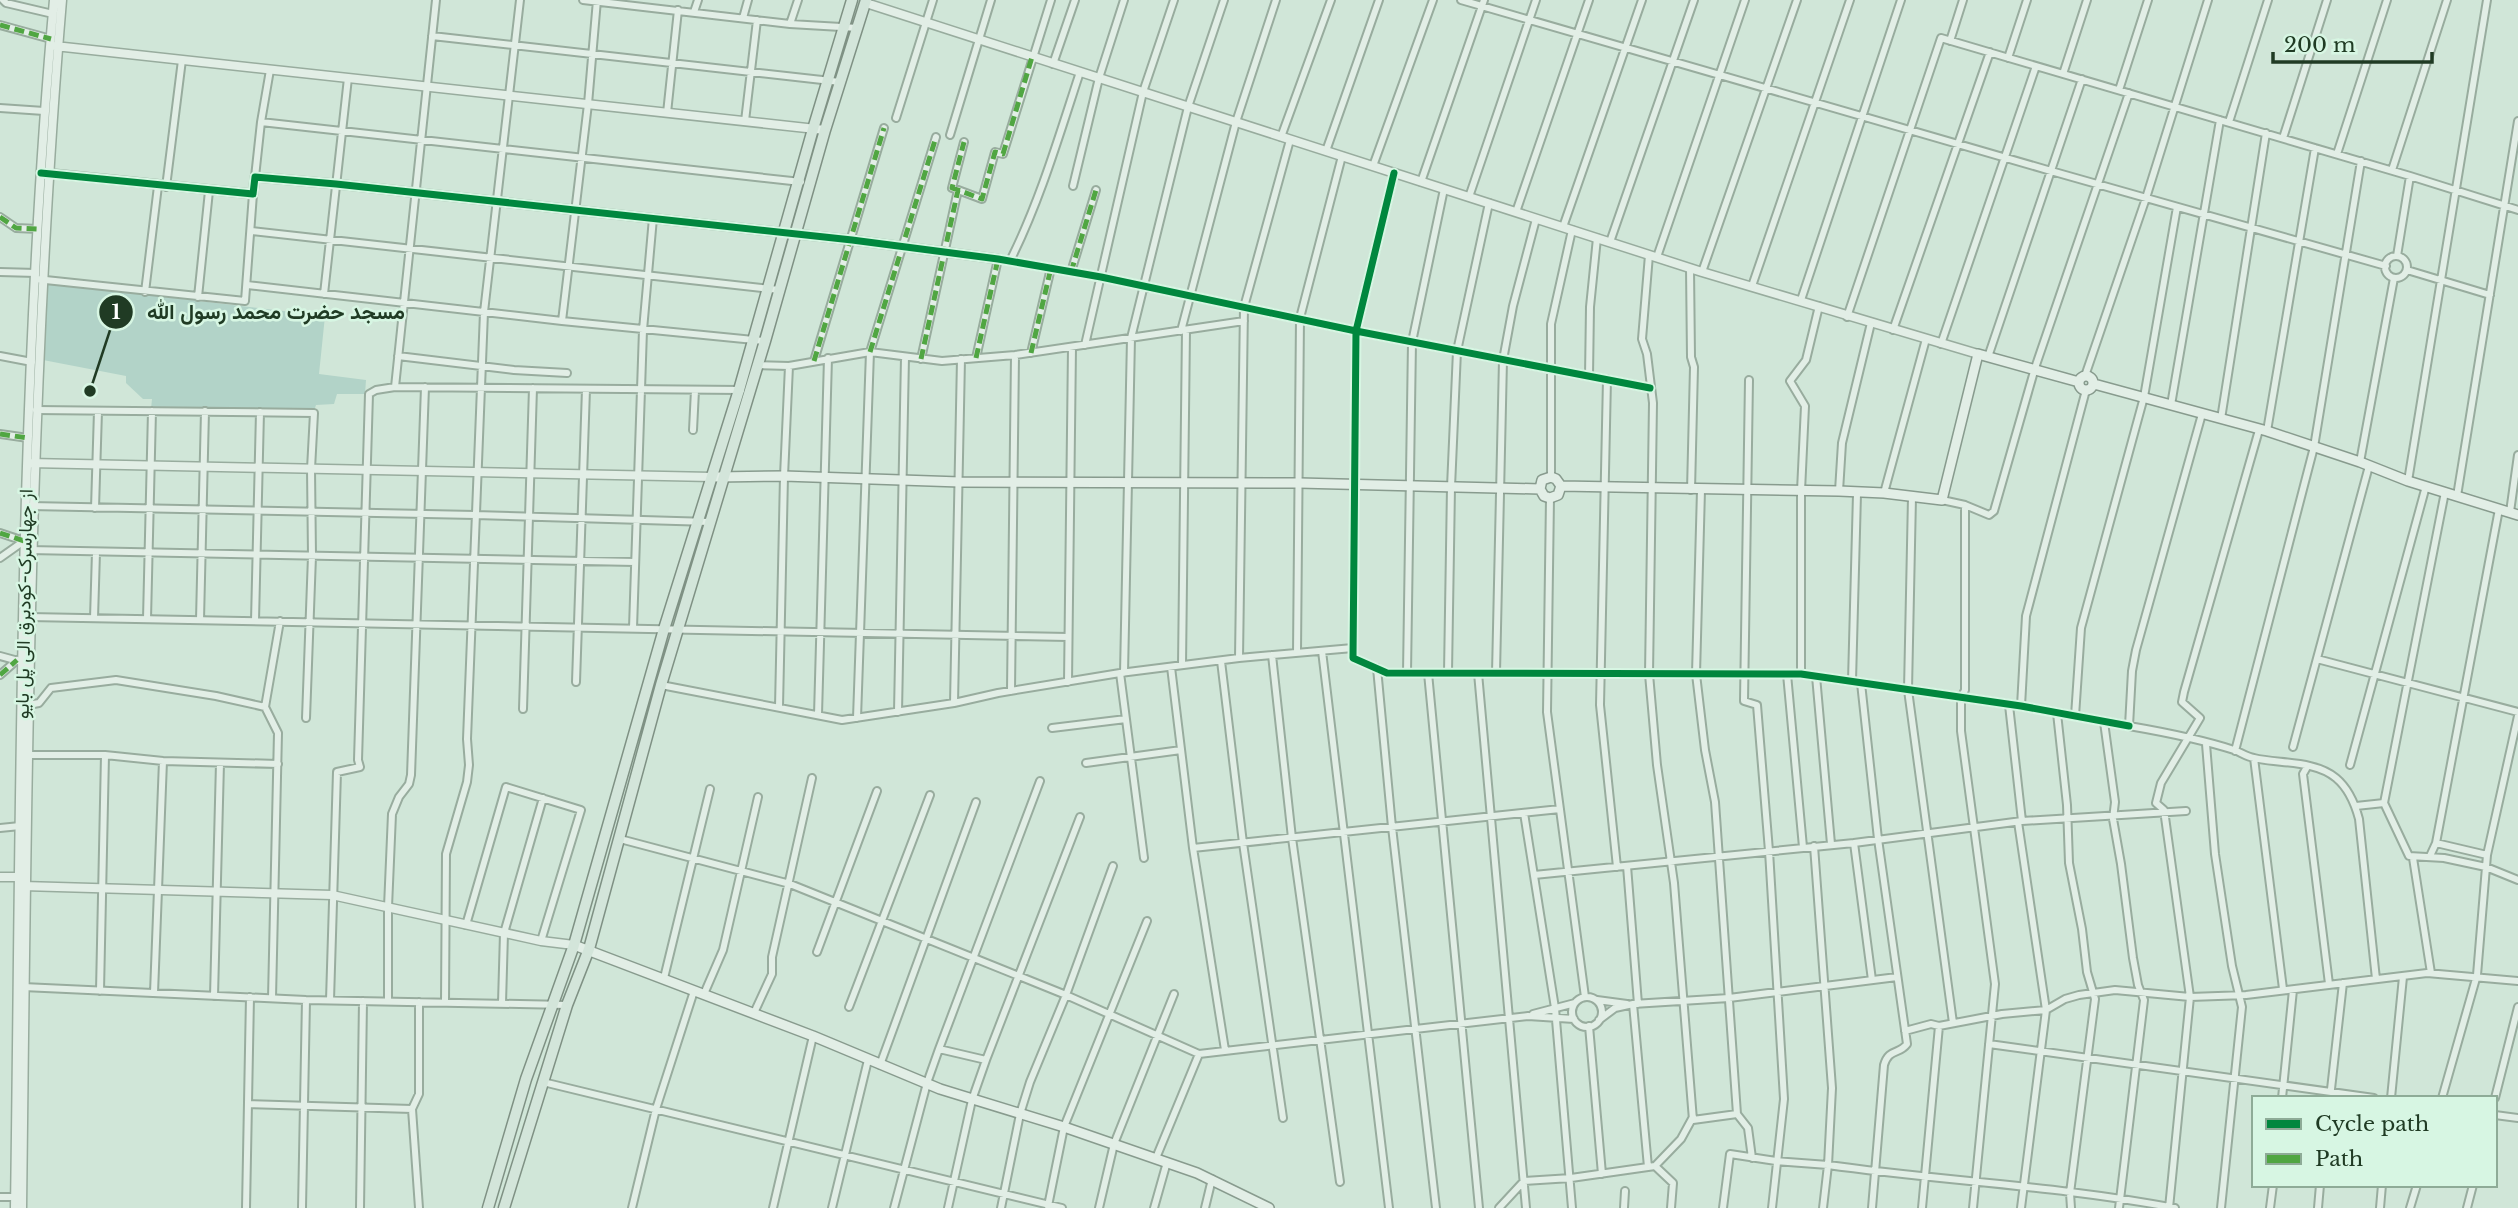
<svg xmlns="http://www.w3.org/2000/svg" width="2518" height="1208" viewBox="0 0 2518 1208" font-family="'Libre Baskerville',Vazirmatn,serif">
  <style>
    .cemetery { fill: #b2d3c8 }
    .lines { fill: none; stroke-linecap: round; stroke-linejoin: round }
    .minor-casing { stroke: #98ac9e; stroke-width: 10 }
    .tertiary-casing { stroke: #98ac9e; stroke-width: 11 }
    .secondary-casing { stroke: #889b8e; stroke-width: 12 }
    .primary-casing { stroke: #7f9184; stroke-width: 13 }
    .minor { stroke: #e2eee6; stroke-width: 6 }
    .tertiary { stroke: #e2eee6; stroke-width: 8 }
    .secondary { stroke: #e2eee6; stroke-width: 9 }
    .primary { stroke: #d3e5da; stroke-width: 10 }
    .quiet { stroke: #50a642; stroke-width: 5; stroke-dasharray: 10 5; stroke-linecap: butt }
    .cycleway-casing { stroke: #d7f6e3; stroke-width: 11 }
    .cycleway { stroke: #00873e; stroke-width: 7 }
    .labels { text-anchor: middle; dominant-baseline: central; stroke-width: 5; stroke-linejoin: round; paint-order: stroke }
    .street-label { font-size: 19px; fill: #203b24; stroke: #d7f6e3 }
    .leader { fill: none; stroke: #203b24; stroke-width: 2.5 }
    .callout-dot { fill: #203b24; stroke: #d7f6e3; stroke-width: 2.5 }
    .mark-label { font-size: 21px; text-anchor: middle; font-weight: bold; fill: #fff }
    .callout-label { font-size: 21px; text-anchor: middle; font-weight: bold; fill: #203b24; stroke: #d7f6e3; stroke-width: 5; stroke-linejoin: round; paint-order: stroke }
  </style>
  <rect width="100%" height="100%" fill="#d0e6d8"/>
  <path class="cemetery" d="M46 283 325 316 319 374 366 380 365 394H337L334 404 316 405 314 411 151 409 152 399H143L126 383V376L43 360Z"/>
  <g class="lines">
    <defs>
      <path id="minor" d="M3 0 6 3 53 14
        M583 0 790 24 858 28
        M1461 0 2051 171 2386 266
        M694 12 698 0
        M743 18 748 0
        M790 24 798 0
        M0 25 51 39
        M432 36 840 82
        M1950 41 1963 0
        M2008 58 2027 0
        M1053 64 1075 0
        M2063 74 2087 0
        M2119 90 2148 0
        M0 108 44 111
        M667 113 678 10
        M896 118 933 0
        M745 121 757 20
        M261 122 801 182
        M2229 122 2268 0
        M950 135 991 0
        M1281 137 1331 0
        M2283 138 2327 0
        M1326 151 1379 0
        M2337 154 2387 0
        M1373 166 1433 0
        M2392 170 2447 0
        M1394 173 1356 331 1353 658 1387 673 1801 674 2021 706 2129 726
        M255 177 261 122 270 70
        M1421 182 1484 0
        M1073 186 1099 78 1124 0
        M166 187 182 60
        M958 190 952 188 964 142
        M1469 197 1536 0
        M1516 212 1589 0
        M0 217 16 228 38 229
        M1563 227 1642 0
        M252 231 779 290
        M1610 242 1694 0
        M1649 255 1642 339 1647 354 1653 403 1649 674 1657 765 1674 883 1693 1120 1737 1114 1748 1128 1752 1158
        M2397 256 2410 176
        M2385 267a11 11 0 1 1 22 0a11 11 0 1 1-22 0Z
        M1657 257 1745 0
        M1010 261C1040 201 1059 136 1080 72
        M1690 268 1691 357 1694 367 1691 490
        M2407 270 2490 295
        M0 272 36 273
        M1071 272 1096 190
        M1702 272 1797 0
        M36 279 245 301 253 194
        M247 285 562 321 765 341
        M1752 286 1850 0
        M145 292 158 186
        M324 294 348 78
        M198 297 209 191
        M1801 300 1901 0
        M1847 317 1941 38 2410 176 2518 210
        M562 321 588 104 597 0
        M1893 330 1990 52
        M1181 331 1236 122 1276 0
        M1941 344 2036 66
        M1085 345 1143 92 1174 0
        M1031 353 1051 268
        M0 356 32 362
        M398 356 514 370 567 373
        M1988 357 2082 79
        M976 358 998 259 1101 277 1356 331 1650 388
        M921 359 958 190 982 199 995 152 1003 154 1051 0
        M814 361 884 128
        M757 365 789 366 870 352 942 361 1015 355 1244 321
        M1589 376 1590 307 1597 238
        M2085 376 2146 198 2208 0
        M1607 379 1600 705 1617 867
        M1749 380 1744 701 1757 705 1769 851 1784 1099 1772 1208
        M395 387 436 0
        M2171 405 2220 120
        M36 410 314 413 311 469 312 556 306 718
        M2202 414 2136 650 2132 671 2129 726C2164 732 2200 739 2234 750 2240 752 2247 757 2254 758 2278 764 2315 760 2336 778 2348 788 2355 804 2359 819L2376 979
        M2221 419 2266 133
        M693 430 695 390
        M2267 431 2315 148
        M0 434 28 438
        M2360 462 2394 278
        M1551 477V324L1572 230
        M2408 481 2487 0
        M1701 490 1696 674 1705 750 1715 802 1737 1114
        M1839 491 1842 443 1871 323
        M2445 492 2384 803 2409 856 2444 858 2486 867 2518 880
        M1884 493 1926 339
        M2457 496 2518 121
        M1912 497 1908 690 1953 1023
        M1550 498 1547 712 1585 997
        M1942 500 1965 505 1989 515 1994 511 2035 368 2129 93
        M1965 505V690L1961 698V731L1995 984 1973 1208
        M30 506 475 515 710 522
        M95 508 98 411
        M2510 512 2518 455
        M0 533 24 541
        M29 550 635 562
        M0 558 24 541H28
        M29 617 1068 637
        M94 618 96 552
        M147 619 152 411
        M200 620 205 411
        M255 621 260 412
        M633 628 643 330 653 218
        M1322 651 1389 1208
        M1297 653 1300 318 1342 156
        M1272 655 1292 838 1340 1182
        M0 656 22 662
        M1239 658 1244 307 1290 140
        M2317 659 2518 712
        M1221 661 1243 843 1283 1118
        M1182 665 1186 330
        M1171 667 1193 848 1225 1050
        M1377 668 1392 827 1436 1208
        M1120 673 1144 858
        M1124 673 1131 338 1188 107 1224 0
        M1407 673 1412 342 1444 189
        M1428 673 1479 1208
        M1448 673 1451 487 1457 351 1489 203
        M1478 673 1526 1208
        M1496 673 1503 360 1513 306 1536 219
        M1787 674 1803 847
        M1801 674V491L1805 406 1790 381 1806 360 1819 306
        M0 675 17 660
        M1816 676 1831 844
        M1852 681 1857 494
        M576 682 586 389
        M1068 682 1072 347
        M1861 683 1878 839 1907 1044C1899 1055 1889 1048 1884 1065L1872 1208
        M661 685 842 720 954 703 998 693 1120 673 1239 658 1353 648
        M1011 691 1015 355
        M954 703 961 359
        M28 705 39 703 51 688 116 680 216 696 265 707
        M2009 705 2022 821
        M2021 706 2026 616 2086 390
        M779 707 784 476 789 366
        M523 709 533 388
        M898 712 905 357
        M2057 713 2067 805 2069 863 2082 929 2087 972 2095 999 2070 1193 2071 1208
        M818 715 828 358
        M2075 716 2081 628 2144 397 2177 207
        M857 718 870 352 936 137
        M2104 722 2115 802 2113 819 2121 864 2133 958 2138 985 2144 1000 2119 1208
        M1052 728 1126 719
        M2206 744 2215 854 2232 966 2242 1007 2221 1208
        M2293 747 2369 466
        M2235 751 2314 447 2361 161
        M27 755H105L163 761 278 764
        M2254 758 2283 989
        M1086 763 1181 750
        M2350 765 2426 486
        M2307 767 2303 774 2329 984
        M2356 806 2384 803
        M1524 813 1555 1008 1572 1208
        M2018 822 2046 1010 2021 1208
        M0 828 20 826
        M620 839 790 884 1066 995 1199 1054 1528 1016 1574 1019
        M1854 843 1872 980
        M2436 843 2499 509
        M1814 846 1832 1088 1828 1165C1943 1181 2060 1186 2175 1208
        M1193 848 1560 809
        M2430 856 2436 843 2487 855 2518 716
        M2413 858 2431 973
        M1627 866 1638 1004
        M1534 875 1854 843 2022 821 2186 811
        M466 925 506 787 581 810 541 941
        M817 952 877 791
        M664 978 710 789
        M23 987 306 1000 567 1005
        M100 991 105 755
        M154 993 163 761
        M704 994 723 950 758 797
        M214 996 220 763
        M1572 1012a15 15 0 1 1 30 0a15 15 0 1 1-30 0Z
        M272 998 278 733 265 707 280 621
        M330 1000 337 772 360 767 358 760 369 394 376 390 395 387 741 390
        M1597 1000 1627 1004
        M388 1001V907L392 814 399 797 409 784 411 775 425 387
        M419 1002V1094L412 1109 419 1208
        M445 1002 446 854 467 782 469 765 467 739 484 312 520 0
        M502 1003 504 933 543 798
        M1633 1004 1648 1167
        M849 1007 930 795
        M754 1013 772 974V957L812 778
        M1533 1014 1575 1003
        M1599 1020 1615 1008 1633 1004 1729 998 1897 977
        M1589 1026 1602 1174
        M1905 1031 1931 1024 1939 1026 2002 1014 2046 1010 2065 999 2079 995 2115 990 2190 997 2246 995 2427 973 2518 981
        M1989 1044 2374 1098
        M939 1049 1040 781
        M986 1060 1080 817
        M880 1065 976 802
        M543 1082 1062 1208
        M2282 1098 2293 990
        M2330 1098 2343 983
        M2391 1098 2403 977
        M2442 1098 2477 975 2487 855
        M2495 1098 2518 1007
        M248 1104 412 1109
        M2495 1115 2518 1118
        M1156 1158 1199 1054
        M1655 1166 1673 1183 1671 1208
        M0 1197H15
        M1048 1206 1064 1127 1147 921
        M246 1208 250 997
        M302 1208 306 1000
        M360 1208 363 1001
        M632 1208 656 1109 694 991
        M773 1208 813 1036
        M832 1208 868 1060
        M894 1208 927 1083 939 1049 986 1060 972 1100 948 1208
        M1001 1208 1020 1114 1030 1082 1066 995 1113 866
        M1099 1208 1114 1144 1174 994
        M1154 1208 1167 1162
        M1205 1208 1212 1179
        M1499 1208 1524 1181 1571 1178 1655 1166 1681 1139 1693 1117
        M1624 1208 1625 1191
        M1723 1208 1730 1154 1776 1161 1828 1165 1823 1208
        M1922 1208 1939 1026
        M2169 1208 2190 997 2164 810 2156 803 2161 783 2200 718 2182 702 2184 692 2259 430
        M2270 1208 2273 1185
        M2318 1208 2320 1185
        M2380 1208 2382 1185
        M2410 1208 2417 1185
        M2467 1208 2473 1185"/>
      <path id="tertiary" d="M866 3 1702 272 1978 354
        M55 46 825 130
        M45 173 253 194 255 177 336 184 852 240 998 259
        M30 463 712 477
        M0 877H25
        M23 886 332 895 541 941 574 945
        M15 1208C21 805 18 401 54 0
        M22 1208C27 805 28 402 62 0"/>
      <path id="secondary" d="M2079 383a7 7 0 1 1 14 0a7 7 0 1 1-14 0Z
        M2094 384 2267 431 2360 462 2408 481 2518 515
        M717 477 784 476 960 482 1299 483 1540 489
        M1561 486 1839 491 1884 493 1942 500 1978 354 2079 382
        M1540 489 1542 480 1551 477 1556 479 1561 486
        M1540 489 1544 496 1550 498 1558 495 1561 486
        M574 945 813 1036 940 1089 1064 1127 1197 1173 1269 1208"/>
      <path id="primary" d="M488 1208 526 1079 574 945 664 629 739 390 813 129 852 0
        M504 1208 567 1005 589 949 661 685 765 341 825 130 866 0"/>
    </defs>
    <use href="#minor" class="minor-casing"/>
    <use href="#tertiary" class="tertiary-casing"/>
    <use href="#secondary" class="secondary-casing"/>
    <use href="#primary" class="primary-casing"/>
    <use href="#minor" class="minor"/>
    <use href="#tertiary" class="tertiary"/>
    <use href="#secondary" class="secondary"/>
    <use href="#primary" class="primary"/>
    <path class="quiet" d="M0 25 51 39
      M958 190 952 188 964 142
      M0 217 16 228 38 229
      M1071 272 1096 190
      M870 352 936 137
      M1031 353 1051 268
      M976 358 998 259
      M921 359 958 190 982 199 995 152 1003 154 1032 57
      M814 361 884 128
      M0 434 28 438
      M0 533 24 541
      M0 675 17 660"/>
    <defs>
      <path id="cycleway" d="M41 173 253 194 255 177 336 184 852 240 998 259 1101 277 1356 331 1650 388
        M1394 173 1356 331 1353 658 1387 673 1801 674 2021 706 2129 726"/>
    </defs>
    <use href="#cycleway" class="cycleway-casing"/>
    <use href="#cycleway" class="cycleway"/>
  </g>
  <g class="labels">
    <g class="street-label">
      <text transform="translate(24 604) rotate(-89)">از جهارسرک-کودبرق الی پل بایو</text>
    </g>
  </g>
  <path class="leader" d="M90 391L116 312"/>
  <g class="callout-dot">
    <circle cx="90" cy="391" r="7"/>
    <circle cx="116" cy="312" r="18"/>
  </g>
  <g class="mark-label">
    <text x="116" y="319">1</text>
  </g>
  <g class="callout-label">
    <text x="276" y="319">مسجد حضرت محمد رسول الله</text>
  </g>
  <rect x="2252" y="1096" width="245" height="91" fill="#d7f6e3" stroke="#8eab97" stroke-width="2"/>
  <rect x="2266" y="1119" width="35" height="10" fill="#00873e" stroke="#8eab97" stroke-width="2"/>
  <text x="2315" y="1131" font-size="21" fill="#203b24">Cycle path</text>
  <rect x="2266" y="1154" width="35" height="10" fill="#50a642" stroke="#8eab97" stroke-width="2"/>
  <text x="2315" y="1166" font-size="21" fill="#203b24">Path</text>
  <path d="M2273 52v10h159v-10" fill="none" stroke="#203b24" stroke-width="3.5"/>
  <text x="2284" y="52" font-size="21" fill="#203b24" stroke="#d7f6e3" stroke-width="5" paint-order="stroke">200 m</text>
</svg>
